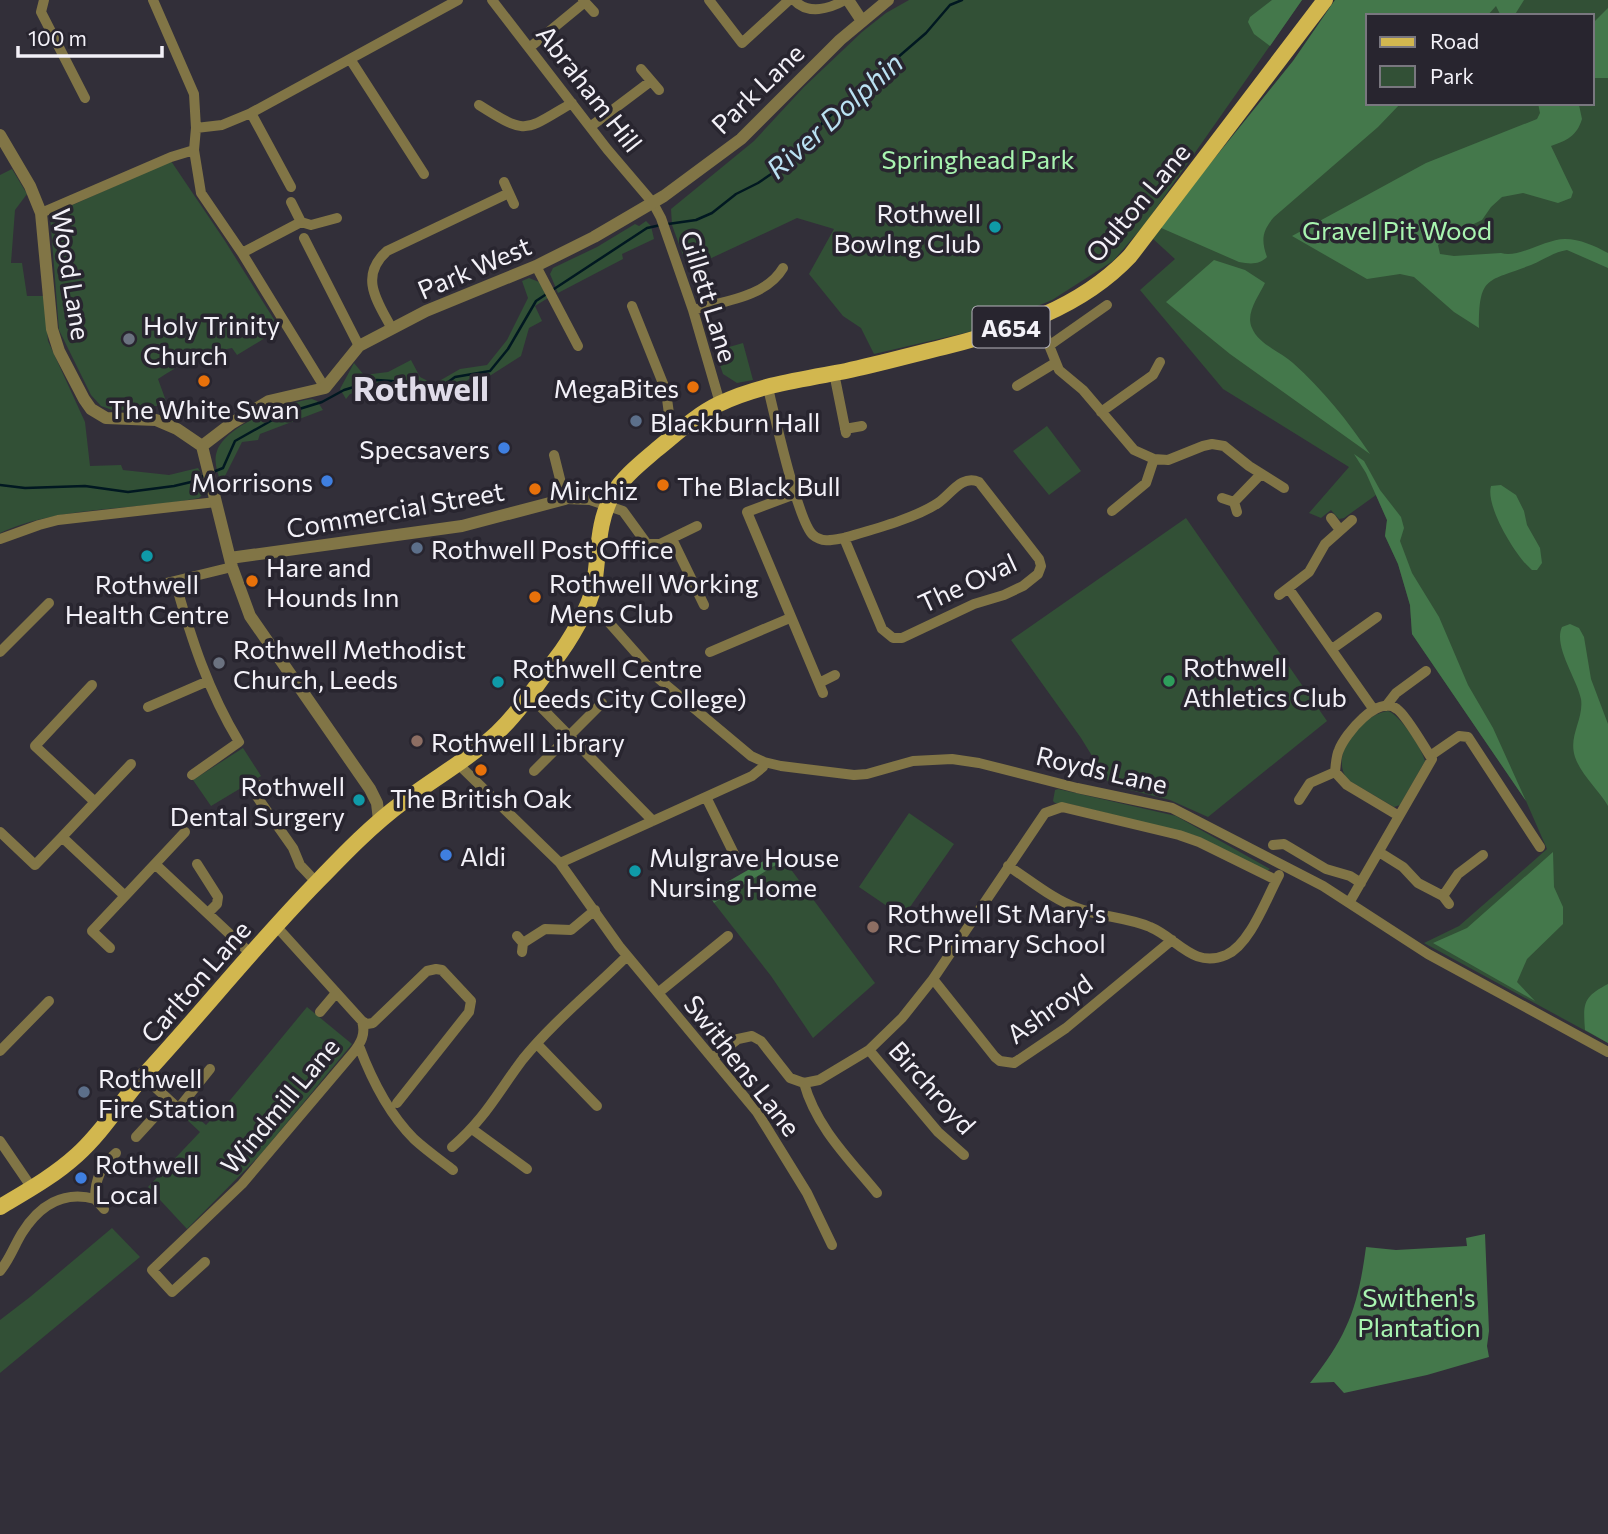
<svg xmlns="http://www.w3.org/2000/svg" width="1608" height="1534" viewBox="0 0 1608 1534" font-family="Commissioner,sans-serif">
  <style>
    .green { fill: #325036; fill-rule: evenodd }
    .forest { fill: #44784b }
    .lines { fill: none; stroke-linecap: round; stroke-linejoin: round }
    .stream { stroke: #011821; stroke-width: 2.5 }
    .minor { stroke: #817546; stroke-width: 10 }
    .tertiary { stroke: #817546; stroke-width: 12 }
    .primary { stroke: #d2b74f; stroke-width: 16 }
    .culture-dot { fill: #0f9aa8; stroke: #28252f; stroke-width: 2.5 }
    .worship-dot { fill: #6b7280; stroke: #28252f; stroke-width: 2.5 }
    .food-dot { fill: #e8710a; stroke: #28252f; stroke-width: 2.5 }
    .service-dot { fill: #5c6f8a; stroke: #28252f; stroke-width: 2.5 }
    .shop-dot { fill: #3f7fe0; stroke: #28252f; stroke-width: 2.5 }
    .leisure-dot { fill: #2e9e5b; stroke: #28252f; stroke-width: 2.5 }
    .education-dot { fill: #8d6e63; stroke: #28252f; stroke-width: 2.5 }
    .labels { text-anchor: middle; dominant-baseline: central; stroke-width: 7; stroke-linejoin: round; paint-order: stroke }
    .shield { fill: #28252f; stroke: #b6b4bc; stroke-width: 2 }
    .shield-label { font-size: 24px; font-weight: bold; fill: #f3f1f8 }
    .street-label { font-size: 26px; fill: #f3f1f8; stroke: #28252f }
    .park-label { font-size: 26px; fill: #a8f4b0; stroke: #28252f }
    .poi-label { font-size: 26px; fill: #f3f1f8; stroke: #28252f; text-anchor: start }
    .water-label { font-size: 28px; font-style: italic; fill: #bae1f3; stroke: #28252f }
    .district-label { font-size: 33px; font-weight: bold; fill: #dfdbe8; stroke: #28252f }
  </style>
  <rect width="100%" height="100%" fill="#322f39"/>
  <path class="green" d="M909 0H1302L1145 224 1113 261 1052 300 1004 320 973 331 874 354 861 328 843 316 809 274 834 229 797 218 688 269 672 225 671 209 754 141 804 87 862 32 886 13Z
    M1335 0H1608V1043L1424 943 1459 926 1547 849 1526 801 1412 634 1410 605 1398 564 1385 536 1387 520 1376 495 1344 518 1339 519 1331 510 1321 518 1309 513 1349 467 1223 389 1140 290 1175 259 1152 238 1293 61ZM1368 16H1592V103H1368Z
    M171 161 225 241 280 329 237 355 232 348C204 353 182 363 158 379L166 401 164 405 115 411 101 406 91 395 59 330 50 215Z
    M12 169 27 194 15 210 11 263H22L27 296H44L48 341 85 422 90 466 121 465 123 470 169 475 198 468C203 475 208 491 199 498 133 511 62 505 0 533V175Z
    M646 221 651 226 654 239 622 254 623 259 558 293 550 274 553 268 597 247 635 224 639 226Z
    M529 278 539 282 548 298 535 306 542 321 529 328 521 356 477 384 471 378 432 402C397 380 389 386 350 394L346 399 340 389 354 363 364 375 388 372 411 360 420 377 434 384 460 369 487 365 507 340 528 298 522 281Z
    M743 343 753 380 737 383 723 374 715 351Z
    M312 399 317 401 323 410 260 434 258 440 242 442 221 484C218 473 213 462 217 451 226 425 287 402 312 399Z
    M1047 426 1081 471 1049 495 1013 451Z
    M1186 518 1327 721 1208 817 1170 800 1110 785 1081 738 1011 640Z
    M1388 711C1400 715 1422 748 1425 761L1400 805 1394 807 1348 780C1328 756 1360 715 1388 711Z
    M243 748 261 776 211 806 193 780Z
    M1058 789 1176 816 1270 869 1267 871 1197 836 1066 803H1055L1053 801 1055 790Z
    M909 813 954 844 903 917 859 887Z
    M784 860 875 983 813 1038 771 976 714 903Z
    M307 1007 352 1044 261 1154 187 1229 148 1187 200 1132 184 1117 190 1111 206 1125 231 1099Z
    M112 1228 140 1257 0 1373V1320L30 1297Z"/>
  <path class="forest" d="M1272 0H1302L1270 46 1254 34 1248 22 1250 17Z
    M1335 0H1524L1514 16H1501L1496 6 1487 16H1368V103H1401L1378 127 1274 217C1262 231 1261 240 1267 257 1259 265 1250 264 1239 262L1159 227 1293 61Z
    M1608 8V78H1592V24Z
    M1538 103H1578L1579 105 1582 119C1577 136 1566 141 1551 146L1573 192 1571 198 1558 203 1523 193 1502 197 1491 207 1482 220 1453 234 1438 245 1440 254 1454 256 1501 253C1518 259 1545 239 1565 239 1580 239 1595 246 1608 253V268L1567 250C1554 252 1543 260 1531 265 1487 282 1479 275 1479 328L1454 312 1414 277 1400 274 1367 279 1292 236 1426 163 1537 119 1540 113Z
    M1214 260 1245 270 1265 283C1259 296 1245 313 1252 328 1258 344 1281 352 1293 363 1323 390 1348 421 1370 454L1230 354 1166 302Z
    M1354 454 1364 461 1380 490 1401 517 1404 528 1400 541 1412 573 1439 617 1468 685 1493 728 1526 801 1412 634 1410 605 1398 564 1385 536 1387 520 1366 473Z
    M1501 485 1516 495 1524 511 1527 525 1540 548 1542 563 1537 570H1532C1516 557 1485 506 1491 486Z
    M1570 624 1579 628 1584 637 1591 679 1608 724V806C1599 790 1581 775 1575 757 1568 736 1584 719 1581 699 1577 679 1553 646 1562 627Z
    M779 852 784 860 714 903 708 893Z
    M1553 852 1554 887 1563 907V924L1527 959 1517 982 1535 1001 1433 943 1467 928Z
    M1608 984V1043L1585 1030C1583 1003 1583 997 1608 984Z
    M1485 1234 1489 1331 1487 1346 1489 1357 1427 1375 1344 1393 1334 1382 1310 1383C1348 1335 1358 1307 1366 1247L1396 1250 1467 1246 1466 1238Z"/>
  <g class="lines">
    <path class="stream" d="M668 224 696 220 712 213 736 194 758 183 783 166 805 147 823 122 926 33 950 5 962 0
      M554 289 647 228 661 225
      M213 472 223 468 235 441 283 414 322 402 344 390 377 380 406 382 436 391 455 377 490 371 508 349 536 301 548 293
      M0 485 25 488 85 486 128 492 174 486 191 482 204 476"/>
    <path class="minor" d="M44 0 41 12 85 98
      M153 0 194 94 196 128 194 150 201 193 242 253 325 388
      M492 0 607 149 653 203 661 218 693 310 720 403
      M583 0 594 12
      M709 0 742 43 789 0
      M794 0C808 15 829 9 845 0
      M529 48 585 2
      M350 59 424 174
      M641 69 659 90
      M479 105C528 136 524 131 572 103
      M251 113 291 187
      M590 127 651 81
      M196 128 222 125 251 113 458 0
      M504 182 514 204
      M291 202 301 222
      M41 213 171 157 194 150
      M304 238 359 346
      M242 253 301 222 311 225 337 218
      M536 266 578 346
      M632 306 666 391 672 437
      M693 310C724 301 766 297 783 268
      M1038 318 1059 370 1083 390 1134 450 1154 459 1168 460 1203 446 1212 444 1224 446 1249 466 1284 488
      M392 329C378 302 358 277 387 251L509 193
      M1050 345 1107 305
      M834 373 846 433
      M1017 386 1055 363
      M768 388C774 413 798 522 813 535 822 543 833 540 844 538 871 530 916 518 938 503 951 494 962 474 979 482L1039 559 1041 566 1038 574 1023 586 1004 595 974 604 902 638H893L882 629 844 538
      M1101 412 1153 375 1160 362
      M845 429 862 426
      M554 455 565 499 590 500 623 511 647 544H660L697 526
      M795 494 747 512 823 693
      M1222 498 1234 502 1237 512
      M1234 502 1261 474
      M1112 511 1146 483 1154 459
      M1331 518 1340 530
      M0 539 39 525 58 520 216 502
      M672 539 704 605
      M175 581C191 638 208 691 239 742L192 775
      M158 585 232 567
      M1289 589 1374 710
      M1279 595 1309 572 1325 544 1352 520
      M586 608 605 618 659 679 751 756 764 762 781 766 854 775 867 774 913 761 952 759 979 763 1077 788 1172 808 1323 886 1428 954 1608 1052
      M1332 649 1377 617
      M0 652 49 603
      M710 652 790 618
      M819 683 835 675
      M92 685 35 746 95 802 62 837 125 896 155 864 251 954
      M529 695 653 821
      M1386 706 1396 693 1426 671
      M148 707 208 681
      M1430 756 1459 736 1468 737 1540 847
      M458 764 560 863 619 946 757 1112 807 1193 832 1245
      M534 771 602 703
      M261 785 253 791 293 848 300 865 316 882
      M706 797 739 864
      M1299 800 1310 783 1335 772
      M95 802 131 764
      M0 832 35 865 62 837
      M1273 845 1284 844 1326 869 1350 876 1361 883
      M1379 852 1403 867 1418 883 1443 896 1449 904
      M560 863 752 776 763 767 764 762
      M155 864 185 832
      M197 864 218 897 217 904 208 913
      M1008 866C1030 880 1052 899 1077 908 1100 917 1127 917 1150 927 1177 938 1193 969 1226 955 1250 945 1267 897 1279 875
      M1443 896 1458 874 1483 855
      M1349 903 1432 759C1424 747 1407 716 1397 709 1378 694 1345 734 1339 750 1336 756 1336 764 1335 772L1347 785 1399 816
      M517 936 523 943 522 952
      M523 943 545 929 571 930 595 910
      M110 948 92 931 125 896
      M933 979 995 1057 1000 1061 1014 1063 1066 1028 1172 940
      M658 993 728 936
      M320 1012 336 993
      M362 1021 367 1024 373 1023 427 971 436 969 442 970 471 1001 469 1012 397 1103
      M537 1044 597 1106
      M359 1046C371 1078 390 1115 414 1139 426 1150 440 1160 453 1170
      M869 1050 938 1132 964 1155
      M0 1051 49 1001
      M713 1058 738 1039 752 1036 761 1041 790 1078 804 1083 819 1080 869 1050 902 1018 933 979 1045 813 1062 807 1179 835 1199 842 1276 880
      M143 1076 181 1111
      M804 1083C816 1127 849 1159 877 1193
      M178 1109 210 1069
      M472 1129 527 1169
      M136 1137 169 1101
      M0 1141 32 1188
      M452 1147C485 1119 498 1092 523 1059 553 1022 593 990 627 956
      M95 1199C95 1179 101 1166 116 1153
      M205 1262 172 1292 152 1270 242 1184 353 1053C361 1043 366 1034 362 1021L276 926
      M0 1271C10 1259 14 1246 22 1233 39 1206 63 1190 95 1199L104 1209"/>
    <path class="tertiary" d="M848 0 862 21
      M0 135 30 186 41 213 52 329 59 351 84 399 91 409 106 418 156 420 177 429 202 446 232 567 250 616 370 789 377 803 379 820
      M202 446 232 423 269 401 325 388 359 346 426 311 536 266 594 237 664 196 741 139 840 40 888 0
      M230 558 462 526 565 499"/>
    <path class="primary" d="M0 1207C27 1191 54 1176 77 1155 104 1131 123 1098 147 1072 205 1009 258 942 318 881 345 853 372 825 403 802 434 778 468 760 497 733 519 712 537 685 555 660 569 642 590 607 594 585 599 555 597 521 613 494 623 477 641 463 656 450 676 434 696 415 719 404 758 385 804 379 846 371 879 364 911 355 944 347 1012 330 1081 308 1130 256L1325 0"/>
  </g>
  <g class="culture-dot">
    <circle cx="995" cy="227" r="7"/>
    <circle cx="147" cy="556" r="7"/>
    <circle cx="498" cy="682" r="7"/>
    <circle cx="359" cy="800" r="7"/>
    <circle cx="635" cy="871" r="7"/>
  </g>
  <g class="worship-dot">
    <circle cx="129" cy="339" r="7"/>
    <circle cx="219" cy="663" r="7"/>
  </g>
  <g class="food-dot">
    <circle cx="204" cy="381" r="7"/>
    <circle cx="693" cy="387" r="7"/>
    <circle cx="663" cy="485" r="7"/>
    <circle cx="535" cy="489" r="7"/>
    <circle cx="252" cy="581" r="7"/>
    <circle cx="535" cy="597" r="7"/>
    <circle cx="481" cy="770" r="7"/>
  </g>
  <g class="service-dot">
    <circle cx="636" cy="421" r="7"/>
    <circle cx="417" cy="548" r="7"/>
    <circle cx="84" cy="1092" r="7"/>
  </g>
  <g class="shop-dot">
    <circle cx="504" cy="448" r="7"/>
    <circle cx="327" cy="481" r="7"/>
    <circle cx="446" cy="855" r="7"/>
    <circle cx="81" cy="1178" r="7"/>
  </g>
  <circle class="leisure-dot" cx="1169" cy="681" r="7"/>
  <g class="education-dot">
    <circle cx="417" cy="741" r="7"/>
    <circle cx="873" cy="927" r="7"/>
  </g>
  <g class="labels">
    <rect class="shield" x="972.5" y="306.5" width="77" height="41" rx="5"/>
    <g class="shield-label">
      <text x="1011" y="327">A654</text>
    </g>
    <g class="street-label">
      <text transform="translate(590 88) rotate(52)">Abraham Hill</text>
      <text transform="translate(757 88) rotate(-44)">Park Lane</text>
      <text transform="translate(1137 202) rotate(-50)">Oulton Lane</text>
      <text transform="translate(474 267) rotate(-23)">Park West</text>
      <text transform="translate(72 274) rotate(81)">Wood Lane</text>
      <text transform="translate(710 296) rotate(73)">Gillett Lane</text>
      <text transform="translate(395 509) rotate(-10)">Commercial Street</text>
      <text transform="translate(967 582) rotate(-25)">The Oval</text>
      <text transform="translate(1102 769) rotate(13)">Royds Lane</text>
      <text transform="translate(195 981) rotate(-49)">Carlton Lane</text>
      <text transform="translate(1049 1008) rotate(-36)">Ashroyd</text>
      <text transform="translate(743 1065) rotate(52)">Swithens Lane</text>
      <text transform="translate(933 1087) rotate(48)">Birchroyd</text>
      <text transform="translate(279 1105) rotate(-50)">Windmill Lane</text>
    </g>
    <g class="park-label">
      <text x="978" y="158">Springhead Park</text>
      <text x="1397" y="229">Gravel Pit Wood</text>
      <text x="1419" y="1296">Swithen's<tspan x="1419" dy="30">Plantation</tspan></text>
    </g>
    <g class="poi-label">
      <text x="981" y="212" text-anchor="end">Rothwell<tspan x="981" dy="30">Bowlng Club</tspan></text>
      <text x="143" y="324">Holy Trinity<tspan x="143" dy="30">Church</tspan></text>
      <text x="679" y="387" text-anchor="end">MegaBites</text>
      <text x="204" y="408" text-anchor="middle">The White Swan</text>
      <text x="650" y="421">Blackburn Hall</text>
      <text x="490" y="448" text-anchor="end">Specsavers</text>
      <text x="313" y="481" text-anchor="end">Morrisons</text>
      <text x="677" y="485">The Black Bull</text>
      <text x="549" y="489">Mirchiz</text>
      <text x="431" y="548">Rothwell Post Office</text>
      <text x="266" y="566">Hare and<tspan x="266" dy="30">Hounds Inn</tspan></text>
      <text x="549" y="582">Rothwell Working<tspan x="549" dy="30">Mens Club</tspan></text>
      <text x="147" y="583" text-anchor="middle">Rothwell<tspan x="147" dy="30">Health Centre</tspan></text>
      <text x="233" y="648">Rothwell Methodist<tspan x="233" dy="30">Church, Leeds</tspan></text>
      <text x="1183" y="666">Rothwell<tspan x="1183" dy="30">Athletics Club</tspan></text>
      <text x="512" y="667">Rothwell Centre<tspan x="512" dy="30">(Leeds City College)</tspan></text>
      <text x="431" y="741">Rothwell Library</text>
      <text x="345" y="785" text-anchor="end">Rothwell<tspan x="345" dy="30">Dental Surgery</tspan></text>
      <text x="481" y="797" text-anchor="middle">The British Oak</text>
      <text x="460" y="855">Aldi</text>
      <text x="649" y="856">Mulgrave House<tspan x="649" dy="30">Nursing Home</tspan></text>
      <text x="887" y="912">Rothwell St Mary's<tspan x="887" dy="30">RC Primary School</tspan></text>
      <text x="98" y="1077">Rothwell<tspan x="98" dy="30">Fire Station</tspan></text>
      <text x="95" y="1163">Rothwell<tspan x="95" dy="30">Local</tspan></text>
    </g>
    <g class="water-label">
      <text transform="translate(834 115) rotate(-42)">River Dolphin</text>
    </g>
    <g class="district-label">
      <text x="421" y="387">Rothwell</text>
    </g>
  </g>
  <rect x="1366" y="14" width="228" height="91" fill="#28252f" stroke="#79777f" stroke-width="2"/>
  <rect x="1380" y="37" width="35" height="10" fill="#d2b74f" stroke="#79777f" stroke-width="2"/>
  <text x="1430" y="49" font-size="21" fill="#f3f1f8">Road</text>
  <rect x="1380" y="66" width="35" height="21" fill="#325036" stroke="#79777f" stroke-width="2"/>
  <text x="1430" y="84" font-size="21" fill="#f3f1f8">Park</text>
  <path d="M18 46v10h144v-10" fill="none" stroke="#f3f1f8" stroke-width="3.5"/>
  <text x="28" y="46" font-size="21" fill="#f3f1f8" stroke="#28252f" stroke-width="5" paint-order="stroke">100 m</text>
</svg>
